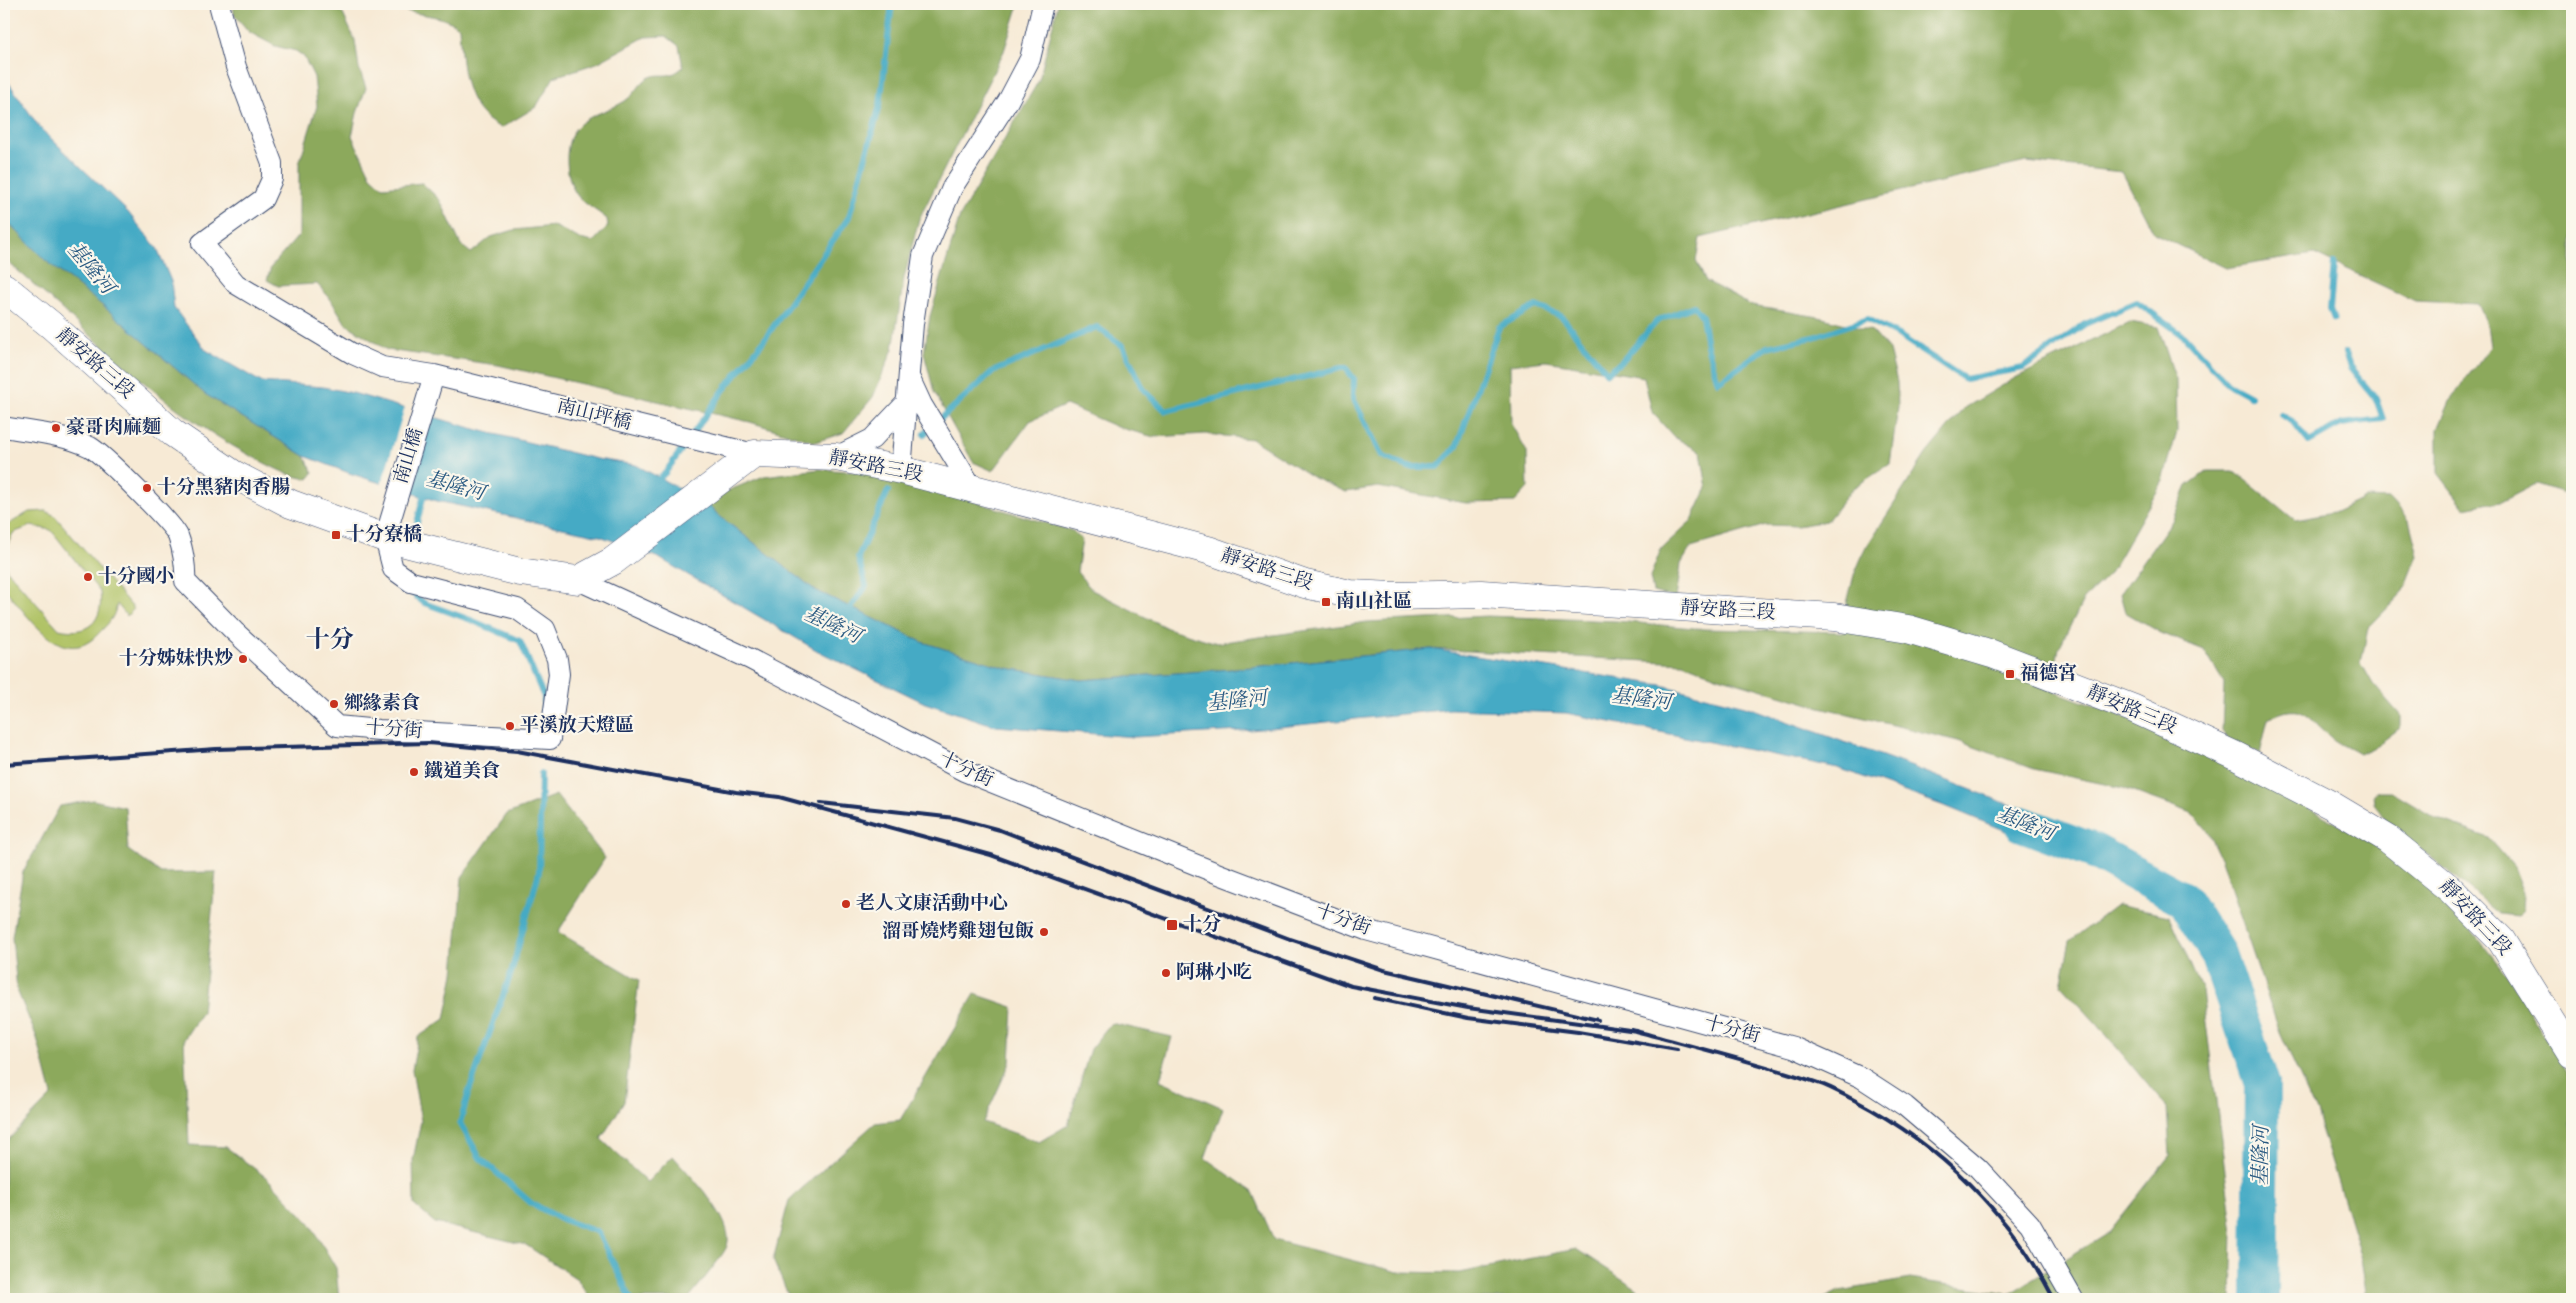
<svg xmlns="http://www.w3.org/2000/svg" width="2576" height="1303" viewBox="0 0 2576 1303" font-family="Vollkorn,'Noto Serif TC',serif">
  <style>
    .green { fill: #b0c366; stroke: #667962 }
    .forest { fill: #8ca95b; stroke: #546c5c }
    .water { fill: #45aac5; stroke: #306c92 }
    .pier { fill: #f7ead5 }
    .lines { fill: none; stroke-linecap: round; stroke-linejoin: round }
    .stream { stroke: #45aac5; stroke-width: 6 }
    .river { stroke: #45aac5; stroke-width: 36 }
    .minor-casing { stroke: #3c4b70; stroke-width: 22 }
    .secondary-casing { stroke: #3c4b70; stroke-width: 29 }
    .minor { stroke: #fff; stroke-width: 20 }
    .secondary { stroke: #fff; stroke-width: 28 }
    .rail { stroke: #1b2f5e; stroke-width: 4 }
    .poi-dot { fill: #c8321e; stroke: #fbf7ec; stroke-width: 2 }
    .labels { text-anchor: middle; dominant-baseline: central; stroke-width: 4.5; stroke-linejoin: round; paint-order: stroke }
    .street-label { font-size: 19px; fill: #1b2f5e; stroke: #fbf7ec }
    .poi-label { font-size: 19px; font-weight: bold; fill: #1b2f5e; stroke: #fbf7ec; text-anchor: start }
    .water-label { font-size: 20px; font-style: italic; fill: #2a5a82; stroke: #fbf7ec }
    .district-label { font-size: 24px; font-weight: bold; fill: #1b2f5e; stroke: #fbf7ec }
  </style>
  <rect width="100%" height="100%" fill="#fbf7ec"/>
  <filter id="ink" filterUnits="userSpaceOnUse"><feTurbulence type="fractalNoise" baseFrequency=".02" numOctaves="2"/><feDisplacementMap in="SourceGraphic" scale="10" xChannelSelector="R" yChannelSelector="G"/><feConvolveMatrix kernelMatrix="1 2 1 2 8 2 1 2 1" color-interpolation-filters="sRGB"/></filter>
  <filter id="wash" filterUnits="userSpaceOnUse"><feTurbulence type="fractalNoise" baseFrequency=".0096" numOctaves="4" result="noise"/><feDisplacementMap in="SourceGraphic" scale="20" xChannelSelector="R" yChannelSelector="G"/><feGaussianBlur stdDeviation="1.12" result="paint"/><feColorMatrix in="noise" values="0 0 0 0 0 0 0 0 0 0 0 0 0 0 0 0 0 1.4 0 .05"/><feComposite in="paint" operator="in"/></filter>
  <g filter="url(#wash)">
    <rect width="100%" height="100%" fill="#f7ead5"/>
    <path class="green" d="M46 511 55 516 134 609 127 616 117 604C114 618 109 623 99 633 63 673 27 614 4 588V561L7 570 59 629C88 636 104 621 100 592L51 530 31 526 13 533 4 553V527L29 512Z"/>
    <path class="forest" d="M233 4H332L343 14 355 40 359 68 366 88 357 113 352 136 371 176 383 187 422 183 440 200 461 245 471 253 491 237 514 230 554 226 580 239 593 242 608 226 607 219C598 211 580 202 575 192 565 175 563 142 577 127 591 112 616 110 630 97 637 91 640 83 648 78 661 71 668 81 683 67L679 46 666 36 645 37 597 63 554 77 536 107 501 128C462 109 462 66 459 27 439 12 410 17 389 4H1019L1004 51 919 219 904 278 893 349 873 397 843 433 815 442 750 422 498 365 387 350 346 324 329 297 317 284 278 286 267 280 271 267 299 235V164L317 106 314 77 304 57 296 51 275 46 249 32 234 14Z
      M1058 4H2572V498L2567 494 2536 484 2505 500 2465 508 2438 473V429L2452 397 2490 347 2487 324 2478 304 2415 301 2314 254 2226 268 2154 233 2122 172 2026 162 1700 238 1696 261 1706 281 1752 306 1819 317 1872 331 1889 350 1897 382 1898 407 1890 464 1853 488 1827 521 1797 526 1766 525 1691 547 1681 564 1676 598 1653 592 1650 577 1661 549 1692 520 1707 488 1701 452 1674 437 1652 412 1644 377 1546 361 1510 365 1511 424 1527 452 1528 488 1515 502 1466 503 1378 487 1346 492 1314 478 1252 439 1206 434 1154 437 1117 427 1066 405 1030 421 993 471 973 462 934 392 924 353 930 316 960 216 1039 80Z
      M4 218 45 260 102 305 205 394 305 456 313 473 308 479C286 476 269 465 249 455 155 405 85 326 4 259Z
      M2130 322 2158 327 2176 380 2177 432 2163 481 2109 575 2084 599 2059 648 2051 690 2127 718 2233 768 2390 852 2449 901 2510 979 2572 1081V1299H2367L2361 1258 2316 1112 2280 1033 2221 860 2208 832 2192 813 2123 788 2034 769 1958 741 1820 707 1719 677 1683 663 1431 649 1232 669 1081 680 1006 668 922 642 815 590 718 515 709 505 727 491 764 476 820 469 882 474 1073 531 1082 540 1077 572 1092 590 1167 628 1217 643 1367 622 1487 616 1617 621 1705 629 1843 632 1849 629 1847 603 1854 575 1865 549 1926 454 1963 409 2015 378Z
      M2207 471H2234L2295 520 2333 513 2365 498 2390 499 2409 520 2418 555 2404 591 2368 628 2361 663 2373 684 2400 715V728L2375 747 2359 754C2351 749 2341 745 2334 740 2309 721 2305 698 2268 719L2260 754 2229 741 2222 731 2224 683 2204 650 2161 633 2125 612 2120 594 2172 521 2187 486Z
      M2379 791H2390L2435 818 2489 838 2514 867 2524 893 2523 910 2517 916 2499 914 2437 862 2388 824 2374 803 2373 794Z
      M556 795 605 858 558 932 639 980 624 1102 601 1139 647 1182 673 1156C689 1175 736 1220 727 1246 724 1255 696 1289 688 1299H591L577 1279 526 1245 435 1223 414 1205 413 1160 421 1121 412 1070 418 1037 445 1019 454 974 462 877 507 814Z
      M93 800 125 807 128 850 161 873 216 872 202 1012 184 1039 189 1145 226 1147 267 1178 309 1222 336 1268 339 1299H4V1144L52 1095 37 1038 17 990 12 937 23 872 60 806Z
      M2117 905 2169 916 2202 991 2233 1233 2231 1299H1823L1839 1291 1910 1279 2009 1294 2109 1232 2170 1155 2167 1108 2098 1025 2061 985 2070 941Z
      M975 994 1013 1007 1010 1063 983 1122 1039 1142 1068 1125 1090 1049 1111 1023 1172 1037 1160 1080 1223 1108 1205 1158 1253 1192 1274 1240 1398 1272 1459 1273 1576 1249 1653 1299H790L773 1260 789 1200 875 1123 900 1120Z"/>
    <path class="water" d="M4 76 40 128 127 211 157 248 171 281 174 308 206 350 261 382 323 387 353 393 478 430 597 459 636 465 709 505 718 515 815 590 922 642 1006 668 1081 680 1232 669 1431 649 1661 685 1745 706 1910 766 2077 831 2061 851 2044 847 1950 808 1838 768 1566 713 1451 709 1241 731 1134 737 996 726 925 703 818 651 659 558 600 536 437 501 349 473 305 456 205 394 102 305 45 260 4 218Z"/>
    <path class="pier" d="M405 407 430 414 406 494 381 486Z"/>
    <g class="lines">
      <path class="stream" d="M2334 319 2330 309 2334 263
        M2281 415 2292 421 2309 442 2341 424 2383 419 2376 399 2350 367 2345 353
        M924 434 992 372 1097 327 1123 346 1144 390 1166 411 1345 367 1354 379 1353 398 1382 456 1408 467H1438L1457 446 1499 327 1536 306 1561 316 1607 373 1622 361 1657 321 1694 306 1702 316 1707 346 1718 382 1767 347 1814 337 1867 319 1900 336 1965 379 2023 368 2085 324 2137 302 2184 336 2228 384 2250 396
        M654 484 665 473 723 391 762 343 849 217 880 105 892 4
        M416 527 425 490
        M405 587 424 603 471 620 520 641 544 697 543 722
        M847 614 866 586 858 557 888 491
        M541 774 539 872 511 973 469 1091 460 1123 480 1158 531 1203 561 1219 598 1232 631 1299"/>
      <path class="river" d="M2022 824 2094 851 2184 900 2218 954 2262 1084 2260 1299"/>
    </g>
  </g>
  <g filter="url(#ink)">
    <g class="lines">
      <defs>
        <path id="minor" d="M219 4 236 67 272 163V179L263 199 202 243 236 284 353 354 382 367 434 375 754 454
          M910 379 922 405 973 489
          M4 427C31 432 64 434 90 447 103 454 173 524 178 536 183 549 186 568 185 581L234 631 337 726 379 730 550 739 559 674 557 659 545 629 517 609 411 582 393 569 385 538 434 375
          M836 457 872 439 908 401
          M901 470 913 324 923 256 952 188 1008 101 1030 59 1043 4
          M578 580 750 659 964 771 1219 874 1366 930 1793 1047 1862 1078 1905 1106 1978 1168 2030 1224 2073 1299"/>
        <path id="secondary" d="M4 287 51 325 173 433 233 474 291 504 385 538 520 572 578 580 613 561 754 454 836 457 901 470 1208 550 1305 584 1350 594 1394 596 1481 594 1834 617 1908 629 1992 654 2132 708 2236 756 2331 805 2388 839 2450 889 2501 940 2572 1054"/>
      </defs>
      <use href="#minor" class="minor-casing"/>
      <use href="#secondary" class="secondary-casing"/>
      <use href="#minor" class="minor"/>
      <use href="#secondary" class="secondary"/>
      <path class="rail" d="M4 764 216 749 428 743 517 751 736 792 779 797 991 855 1351 986 1468 1008 1637 1031
        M821 803 955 818 1000 830 1290 939 1384 970 1598 1020
        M1374 998 1468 1018 1578 1032 1677 1049
        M1632 1030C1694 1047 1757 1062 1818 1083 1831 1087 1844 1095 1856 1101 1940 1145 2010 1214 2054 1299"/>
    </g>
  </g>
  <g class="poi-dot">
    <circle cx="56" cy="428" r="5"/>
    <circle cx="147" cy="488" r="5"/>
    <rect x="331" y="530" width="10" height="10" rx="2.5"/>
    <circle cx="88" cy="577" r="5"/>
    <rect x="1321" y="597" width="10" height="10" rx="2.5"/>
    <circle cx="243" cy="659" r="5"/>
    <rect x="2005" y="669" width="10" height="10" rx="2.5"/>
    <circle cx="334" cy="704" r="5"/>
    <circle cx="510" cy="726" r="5"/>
    <circle cx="414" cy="772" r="5"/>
    <circle cx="846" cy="904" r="5"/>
    <rect x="1166" y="919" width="12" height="12" rx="2.5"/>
    <circle cx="1044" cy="932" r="5"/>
    <circle cx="1166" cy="973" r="5"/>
  </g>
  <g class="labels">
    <g class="street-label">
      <text transform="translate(95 364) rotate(41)">靜安路三段</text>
      <text transform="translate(594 415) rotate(14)">南山坪橋</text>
      <text transform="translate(409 456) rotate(-73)">南山橋</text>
      <text transform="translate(876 467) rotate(11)">靜安路三段</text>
      <text transform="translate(1267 570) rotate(18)">靜安路三段</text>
      <text transform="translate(1728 611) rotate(3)">靜安路三段</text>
      <text transform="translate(2132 710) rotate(23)">靜安路三段</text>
      <text transform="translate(394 730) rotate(4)">十分街</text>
      <text transform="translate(966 770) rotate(25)">十分街</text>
      <text transform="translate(2475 918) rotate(47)">靜安路三段</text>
      <text transform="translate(1343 920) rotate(20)">十分街</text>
      <text transform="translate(1732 1030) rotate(15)">十分街</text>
    </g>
    <g class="poi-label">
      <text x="66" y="428">豪哥肉麻麵</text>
      <text x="157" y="488">十分黑豬肉香腸</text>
      <text x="346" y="535">十分寮橋</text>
      <text x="98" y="577">十分國小</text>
      <text x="1336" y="602">南山社區</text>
      <text x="233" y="659" text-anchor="end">十分姊妹快炒</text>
      <text x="2020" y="674">福德宮</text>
      <text x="344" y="704">鄉緣素食</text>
      <text x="520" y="726">平溪放天燈區</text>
      <text x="424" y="772">鐵道美食</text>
      <text x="856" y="904">老人文康活動中心</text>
      <text x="1183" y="925">十分</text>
      <text x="1034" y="932" text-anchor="end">溜哥燒烤雞翅包飯</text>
      <text x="1176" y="973">阿琳小吃</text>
    </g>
    <g class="water-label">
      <text transform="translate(90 269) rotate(50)">基隆河</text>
      <text transform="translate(455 487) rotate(15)">基隆河</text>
      <text transform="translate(832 626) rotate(25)">基隆河</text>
      <text transform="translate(1641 700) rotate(7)">基隆河</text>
      <text transform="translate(1237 702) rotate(-6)">基隆河</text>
      <text transform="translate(2025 825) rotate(21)">基隆河</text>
      <text transform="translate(2262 1156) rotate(-89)">基隆河</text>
    </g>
    <g class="district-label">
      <text x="330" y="641">十分</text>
    </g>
  </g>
  <rect width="2576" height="1303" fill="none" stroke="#fbf7ec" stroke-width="20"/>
</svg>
